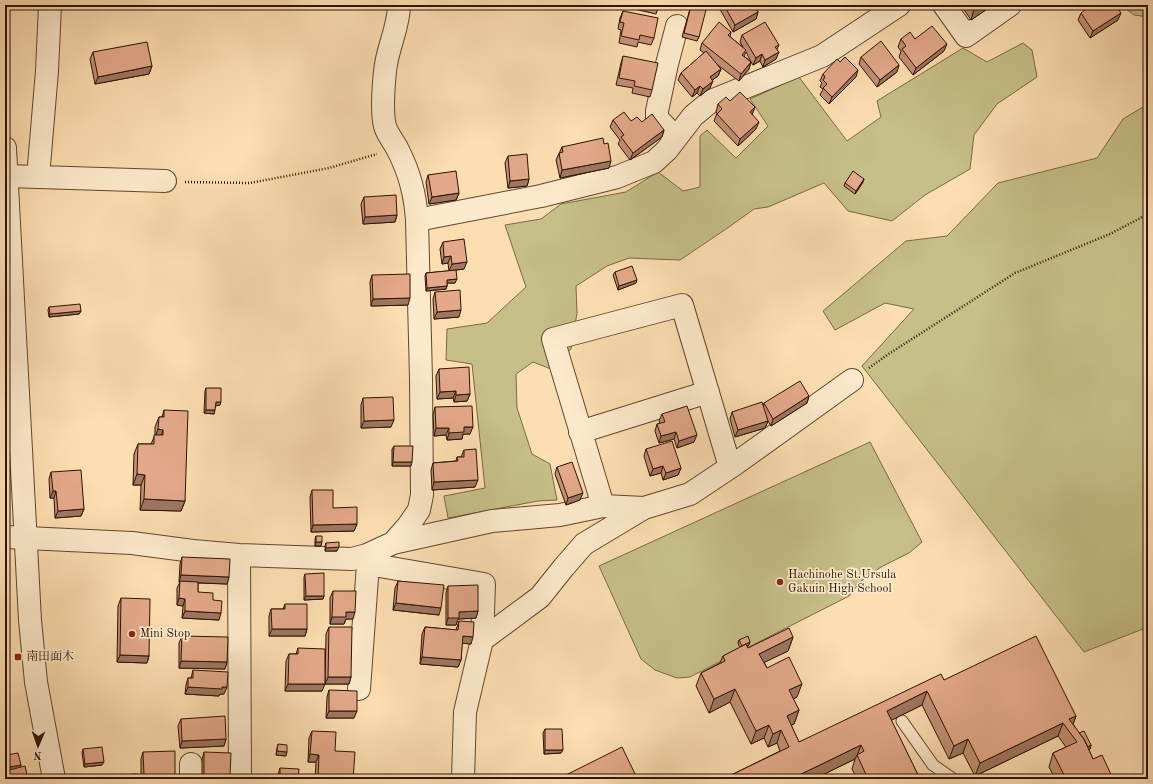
<svg xmlns="http://www.w3.org/2000/svg" width="1153" height="784" viewBox="0 0 1153 784" font-family="'Old Standard TT','Noto Serif JP',serif">
  <style>
    .green { fill: #c6bf87; stroke: #7a6944 }
    .lines { fill: none; stroke-linecap: round; stroke-linejoin: round }
    .service-casing { stroke: #62462c; stroke-width: 13 }
    .minor-casing { stroke: #62462c; stroke-width: 24 }
    .tertiary-casing { stroke: #62462c; stroke-width: 24 }
    .path { stroke: #2f1300; stroke-width: 2.5; stroke-dasharray: 1 2; stroke-linecap: butt }
    .service { stroke: #fdeacc; stroke-width: 11 }
    .minor { stroke: #fdeacc; stroke-width: 22 }
    .tertiary { stroke: #fdeacc; stroke-width: 22 }
    .wall { fill: #c39177; stroke: #2f1300; fill-rule: evenodd }
    .shaded-wall { fill: #9f7661; stroke: #2f1300 }
    .building { fill: #e3a98a; stroke: #2f1300 }
    .poi-dot { fill: #8f2418; stroke: #fdeacc; stroke-width: 1.5 }
    .labels { text-anchor: middle; dominant-baseline: central; stroke-width: 3.5; stroke-linejoin: round; paint-order: stroke }
    .poi-label { font-size: 12px; fill: #2f1300; stroke: #fdeacc; text-anchor: start }
  </style>
  <rect width="100%" height="100%" fill="#fcdeb1"/>
  <filter id="stains"><feTurbulence type="fractalNoise" baseFrequency=".005" numOctaves="4"/><feColorMatrix values="0 0 0 0 .2 0 0 0 0 .09 0 0 0 0 .02 0 0 0 .5 -.17"/></filter>
  <radialGradient id="worn" r=".72"><stop offset=".6" stop-color="#630" stop-opacity="0"/><stop offset="1" stop-color="#630" stop-opacity=".3"/></radialGradient>
  <path class="green" d="M1121 5H1148V17L1134 15Z
    M1023 43 1032 50 1037 77 997 104 974 135 970 169 925 195 892 221 848 211 824 183 768 207 754 209 729 227 680 260 629 258 607 266 576 286 577 313 571 349 551 369 533 362 516 374 517 408 532 454 550 464 557 500 538 501 448 518 444 496 485 488 472 364 446 360 447 329 487 323 526 287 505 225 541 219 561 204 626 192 658 172 683 191 700 187V136L707 130 736 158 768 126 750 99 799 77 847 141 881 117 877 101 963 48 987 62Z
    M1148 104V627L1084 652 862 366 914 309 885 303 835 330 823 311 906 241 947 236 998 183 1097 158 1123 119Z
    M870 442 922 542 909 553 881 567 861 581 849 596 690 677 677 678 655 670 641 659 599 566Z"/>
  <g class="lines">
    <defs>
      <path id="service" d="M902 721 933 765 953 779"/>
      <path id="minor" d="M944 5 966 36 1010 5
        M676 138 657 118V111L667 64 677 26
        M7 176 165 181
        M38 177 47 71 50 5
        M417 220 541 196 617 177 654 162 667 150 693 116 711 101 822 56 899 5
        M580 432 708 392
        M603 506 553 339 682 305 730 467
        M5 537 132 543 193 551 239 555 352 559 367 555 393 543 408 526 419 510 422 495 421 379 417 220C415 194 410 174 398 150 394 142 387 134 385 126 381 112 384 73 387 59 391 41 399 23 399 5
        M393 543 492 521 560 515 603 506 644 508 690 494 735 464 852 380
        M239 555 240 779
        M368 564 484 584 482 640 465 712 463 779
        M482 640 540 597 564 567 584 544 644 508
        M359 689 368 564 367 555
        M191 764V779"/>
      <path id="tertiary" d="M5 148 30 620 36 682 54 779"/>
    </defs>
    <use href="#service" class="service-casing"/>
    <use href="#minor" class="minor-casing"/>
    <use href="#tertiary" class="tertiary-casing"/>
    <path class="path" d="M185 182 250 183 329 168 377 154
      M869 368 887 355 1015 273 1110 234 1148 214"/>
    <use href="#service" class="service"/>
    <use href="#minor" class="minor"/>
    <use href="#tertiary" class="tertiary"/>
  </g>
  <path class="wall" d="M631 5H659L656 14 630 8Z
    M718 5H758L756 8 758 12 756 19 733 32 718 6Z
    M961 5H993L971 20Z
    M690 9 699 37 697 41 682 37Z
    M623 11 654 38 651 45 638 42 637 47 619 43 621 30 618 29 620 18Z
    M1081 13 1118 20 1090 38 1078 20Z
    M731 32 730 37 743 47 740 42 742 35 779 45 777 49 776 59 763 67 760 61 753 65 751 62 749 69 739 81 715 63 721 69 718 76 712 80 710 88 700 96 697 93 692 97 678 80 681 73 704 53 700 50 702 43ZM746 52 751 62 744 56Z
    M901 39H915L944 51 913 75 899 57 901 51 898 47Z
    M93 52 152 66 149 74 95 84 90 59Z
    M623 56 652 90 650 97 632 93 633 88 616 85 621 63Z
    M861 57 897 72 877 87 859 64Z
    M823 74 856 77 829 104 820 95 823 89 820 87 822 83 820 81Z
    M718 104 755 107 752 114 756 129 738 146 714 121 717 113 716 112Z
    M613 120 642 122 664 130 662 137 630 160 618 144 620 140 610 127Z
    M562 147 609 168 560 178 556 160Z
    M508 156 529 179 527 186 508 188 505 163Z
    M428 175 459 193 456 200 429 204 426 182Z
    M863 182 855 194 844 186 845 183Z
    M364 197 397 215 395 222 363 224 361 204Z
    M443 242 464 269 455 270V283H447V286L446 289 426 291 425 276 426 273 449 271 448 263 442 264 440 249Z
    M615 272 636 283 618 290 613 275Z
    M372 275 408 305 371 306 370 282Z
    M435 292 459 317 434 319 433 299Z
    M49 307 81 311 79 314 49 317 48 310Z
    M439 369 470 394 467 401 454 402 453 398 437 399 436 376Z
    M206 388 220 405 215 406 214 414 204 413 205 391Z
    M809 396 807 403 771 426 768 421 765 428 735 437 730 419 732 412 763 406 764 403Z
    M363 398 391 427 361 428V405Z
    M435 407 470 434H463L462 439 447 440 446 435 434 436 433 415Z
    M164 410 185 501 181 511 140 510 141 485H133L134 454 138 444H151L155 435V427L159 417H162Z
    M662 414 694 442 677 448 674 439 659 443 655 431 657 424 660 423 659 421Z
    M394 446 411 466H392V449Z
    M646 449 681 468 678 475 663 480 661 473 650 476 644 456Z
    M464 450 475 487 432 490 431 470 433 463 456 461 457 457H461Z
    M557 467 580 500 566 505 555 474Z
    M51 472 84 509 81 516 55 518 54 498H50L49 479Z
    M312 490 333 508 357 524 354 531 311 532 310 497Z
    M316 536 321 546H315V539Z
    M326 543 337 551H325V546Z
    M182 557 229 577 227 584 198 583V592L213 600 219 620 182 618 183 606 177 605V588L180 582H179L180 564Z
    M305 574 324 596 323 599 304 600V577Z
    M398 581 439 615 393 610 395 588Z
    M448 586 478 611 476 618 458 619 456 625H446V593Z
    M333 591 353 619H346L344 624H330V598Z
    M121 598 149 656 147 663 117 662 118 606Z
    M285 604 307 629 305 636H269V616L271 609H283Z
    M459 621 471 644 462 643 461 660 458 667 420 664 422 634 425 627 456 630Z
    M329 627 351 677 349 684H325L326 634Z
    M182 636 227 662 225 669 179 668V643Z
    M793 637 788 651 764 662 767 668 797 697 793 699 799 710 794 724 791 725 799 742 944 680 1076 716 1073 724 1079 733 1091 745 1090 749 1089 750 1093 759 1113 779H1055L1049 767 1053 753 1066 747 1058 736 975 776 963 753 949 759 922 705 891 720 920 779H857L852 769 855 759 814 779H723L780 751 777 743 768 747 764 738 751 744 730 702 709 713 696 686 701 673 720 663 723 656 740 648 738 643 739 640 749 645 747 646 748 648Z
    M298 648 322 691H285L286 661 289 654H296Z
    M193 670 224 694H220L219 696 185 694 186 685 188 678H191Z
    M329 690 354 718H326L327 697Z
    M181 719 226 739 224 746 180 748 178 726Z
    M545 729 561 753 544 754 543 733Z
    M312 731 335 751 353 779H315L316 762H308L309 738Z
    M278 744 286 756 276 755 277 748Z
    M83 749 102 765 84 767 82 753Z
    M143 752 174 779H141V759Z
    M204 752 229 779H202V760Z
    M7 755 21 765 20 768 8 770 6 759Z
    M280 768 298 779H278V775Z"/>
  <path class="shaded-wall" d="M981 5H993L971 20 974 9Z
    M758 12 756 19 733 32 735 25Z
    M1121 13 1118 20 1090 38 1093 31Z
    M947 44 944 51 913 75 916 68Z
    M779 52 776 59 763 67 765 60Z
    M762 54 760 61 753 65 756 58Z
    M751 62 749 69 739 81 741 74Z
    M899 65 897 72 877 87 880 80Z
    M152 66 149 74 95 84 98 77Z
    M721 69 718 76 707 84 710 77Z
    M858 70 856 77 829 104 832 97Z
    M713 81 710 88 700 96 703 89Z
    M700 86 697 93 692 97 695 90Z
    M755 107 752 115 750 112Z
    M759 122 756 129 738 146 740 139Z
    M664 130 662 137 630 160 633 153Z
    M611 161 609 168 560 178 562 170Z
    M529 179 527 186 508 188 510 181Z
    M864 179 863 182 855 194 856 191Z
    M459 193 456 200 429 204 432 197Z
    M397 215 395 222 363 224 365 217Z
    M451 256 448 263 442 264 444 257Z
    M467 262 464 269 449 271 452 264Z
    M457 279 455 283H445L447 280Z
    M637 280 636 283 618 290 619 286Z
    M447 286 446 289 426 291 427 288Z
    M410 298 408 305 371 306 373 299Z
    M461 310 459 317 434 319 437 312Z
    M81 311 79 314 49 317 50 314Z
    M456 391 453 398 437 399 440 392Z
    M470 394 467 401 454 402 456 395Z
    M809 396 807 403 771 426 773 419Z
    M216 402H221L220 405 214 406Z
    M206 410H215L214 414 204 413Z
    M394 420 391 427 361 428 364 421Z
    M768 421 765 428 735 437 738 430Z
    M464 427H473L470 434H463L462 439 447 440 449 433Z
    M436 428H449L446 435 434 436Z
    M158 429 163 430 160 440H154Z
    M676 432 674 439 659 443 661 436Z
    M697 435 694 442 677 448 679 441Z
    M393 462H412L411 466H392Z
    M663 466 661 473 650 476 653 469Z
    M681 468 678 475 663 480 666 473Z
    M137 474 145 475 141 485H133Z
    M478 480 475 487 432 490 434 482Z
    M53 491H56L54 498H50Z
    M583 493 580 500 566 505 568 498Z
    M144 499 185 501 181 511 140 510Z
    M84 509 81 516 55 518 58 511Z
    M357 524 354 531 311 532 313 525Z
    M316 542H322L321 546H315Z
    M339 547 337 551H325L326 548Z
    M181 575 229 577 227 584 179 582Z
    M306 596H324L323 599 304 600Z
    M179 598 185 599 183 606 177 605Z
    M396 603 441 608 439 615 393 610Z
    M185 611 221 613 219 620 182 618Z
    M478 611 476 618 458 619 456 625H446L448 618 459 612Z
    M346 612H355L353 619H346L344 624H330L332 617Z
    M272 629H307L305 636H269Z
    M463 636 473 637 471 644 460 643Z
    M793 637 788 651 755 667 759 654Z
    M750 642 749 645 740 649 742 646Z
    M120 655 149 656 147 663 117 662Z
    M422 657 461 660 458 667 420 664Z
    M181 661 227 662 225 669 179 668Z
    M328 677H351L349 684H325Z
    M288 684H325L322 691H285Z
    M802 684 797 697 784 704 789 690Z
    M188 687H227L224 694H220L219 696 185 694Z
    M735 689 730 702 709 713 714 699Z
    M927 691 922 705 882 725 887 711Z
    M799 710 794 724 782 730 787 716Z
    M329 711H357L354 718H326Z
    M1076 716 1071 730 1069 719Z
    M1063 723 1058 736 975 776 980 763Z
    M769 725 764 738 751 744 756 731Z
    M781 730 777 743 768 747 773 734Z
    M226 739 224 746 180 748 182 741Z
    M968 739 963 753 949 759 954 746Z
    M861 745 857 756V755L855 759 814 779H791Z
    M1091 745 1090 749 1084 752 1085 749Z
    M545 750H563L561 753 544 754Z
    M277 751 287 752 286 756 276 755Z
    M310 754 319 755 316 762H308Z
    M104 762 102 765 84 767 85 764Z
    M21 765 20 768 8 771 10 767Z
    M144 775H175L174 779H142Z
    M204 775 230 776 229 779H203Z
    M636 776 635 779H629Z"/>
  <path class="building" d="M652 5H659V6Z
    M724 5H756L755 6 758 12 735 25Z
    M972 5H981L974 9Z
    M1092 5H1116L1121 13 1093 31 1081 13Z
    M691 6 706 10 699 37 684 33Z
    M623 11 658 18 654 38 640 35 639 40 621 36 624 23 620 22Z
    M719 22 731 32 728 35 746 50 742 55 751 62 741 74 702 43Z
    M765 22 779 45 775 47 779 52 765 60 762 54 756 58 742 35Z
    M932 26 947 44 916 68 902 49 906 46 901 39 910 32 915 39Z
    M881 41 899 65 880 80 861 57Z
    M147 42 152 66 98 77 93 52Z
    M706 51 721 69 710 77 713 81 703 89 700 86 695 90 681 73Z
    M623 56 658 63 652 90 634 86 635 81 619 78Z
    M845 57 858 70 832 97 823 88 827 84 823 80 825 77 823 74 837 59 840 62Z
    M740 92 755 107 750 112 759 122 740 139 717 114 722 109 718 104 726 97 730 101Z
    M624 112 631 121 637 117 642 122 652 114 664 130 633 153 621 137 624 135 613 120Z
    M603 138 604 144 608 143 611 161 562 170 559 153 563 152 562 147Z
    M527 154 529 179 510 181 508 156Z
    M456 171 459 193 432 197 428 175Z
    M853 171 864 179 856 191 845 183Z
    M396 195 397 215 365 217 364 197Z
    M464 239 467 262 452 264 451 256 444 257 443 242Z
    M632 266 637 280 619 286 615 272Z
    M456 270 457 279 447 280V286L427 288 426 273Z
    M410 274V298L373 299 372 275Z
    M460 290 461 310 437 312 435 292Z
    M80 304 81 311 50 314 49 307Z
    M469 367 470 394 456 395V391L440 392 439 369Z
    M800 381 809 396 773 419 764 403Z
    M206 388H221V402H216L215 410H206Z
    M393 397 394 420 364 421 363 398Z
    M762 402 768 421 738 430 732 412Z
    M472 406 473 427H464V432L449 433V428H436L435 407Z
    M687 406 697 435 679 441 676 432 661 436 657 424 665 422 662 414Z
    M164 410 188 411 185 501 144 499 145 475 137 474 138 444H154V435H163V430L158 429 159 417H164Z
    M672 441 681 468 666 473 663 466 653 469 646 449Z
    M394 446H413L412 462H393Z
    M476 449 478 480 434 482 433 463 458 461 457 457H464V450Z
    M572 462 583 493 568 498 557 467Z
    M81 470 84 509 58 511 56 491H53L51 472Z
    M312 490H333V508L357 507V524L313 525Z
    M316 536H322V542H316Z
    M339 542V547L326 548V543Z
    M182 557 230 559 229 577 181 575Z
    M324 573V596H306L305 574Z
    M180 581 198 582V592L213 593V600L222 601 221 613 185 611V599L179 598Z
    M398 581 444 585 441 608 396 603Z
    M478 585V611L459 612V618H448V586Z
    M333 591H356L355 612H346V617H332Z
    M121 598 150 599 149 656 120 655Z
    M285 604H307V629H272L271 609H285Z
    M459 621 474 622 473 637 463 636 461 660 422 657 425 627 458 630Z
    M329 627H352L351 677H328Z
    M789 628 793 637 759 654 767 668 789 657 802 684 789 690 799 710 787 716 799 742 941 674 944 680 1036 636 1076 716 1069 719 1084 739 1093 759 1102 755 1113 779H1066L1053 753 1077 742 1063 723 980 763 968 739 954 746 927 691 887 711 920 779H868L857 755 864 751 861 745 791 779H723L789 747 781 730 773 734 769 725 756 731 735 689 714 699 701 673 725 661 723 656 746 644 748 648Z
    M182 636 228 637 227 662 181 661Z
    M748 636 750 642 742 646 739 640Z
    M298 648 325 649V684H288L289 654H298Z
    M193 670 228 672 227 687H222V689L188 687V678H193Z
    M329 690 357 691V711H329Z
    M225 716 226 739 182 741 181 719Z
    M545 729H562L563 750H545Z
    M312 731 336 732 335 751 355 752 353 779 318 778 319 755 310 754Z
    M1084 731 1091 745 1088 747 1084 739 1079 733Z
    M278 744 287 745V752L277 751Z
    M102 747 104 762 85 764 83 749Z
    M622 747 636 776 629 779H558Z
    M175 751V775H144L143 752Z
    M204 752 231 753 230 776 204 775Z
    M18 753 21 765 10 767 7 755Z
    M25 766 28 779H5V771Z
    M280 768 299 769 298 779H280Z
    M137 774 138 779H91V777Z"/>
  <g class="poi-dot">
    <circle cx="780" cy="582" r="4"/>
    <circle cx="132" cy="634" r="4"/>
    <rect x="14" y="653" width="8" height="8" rx="2"/>
  </g>
  <g class="labels">
    <g class="poi-label">
      <text x="788" y="575">Hachinohe St.Ursula<tspan x="788" dy="14">Gakuin High School</tspan></text>
      <text x="140" y="634">Mini Stop</text>
      <text x="26" y="657">南田面木</text>
    </g>
  </g>
  <rect width="1153" height="784" fill="none" stroke="#fcdeb1" stroke-width="20"/>
  <rect x="6" y="6" width="1141" height="772" fill="none" stroke="#2f1300" stroke-width="2"/>
  <rect x="10" y="10" width="1133" height="764" fill="none" stroke="#2f1300"/>
  <g transform="translate(38 746) rotate(182)" stroke="#fdeacc" stroke-width="3" paint-order="stroke">
  <path d="M0-3L7 15L0 10L-7 15Z" fill="#2f1300"/>
  <text y="-6" font-size="11" font-weight="bold" text-anchor="middle" fill="#2f1300">N</text>
  </g>
  <rect width="100%" height="100%" filter="url(#stains)"/>
  <rect width="100%" height="100%" fill="url(#worn)"/>
</svg>
